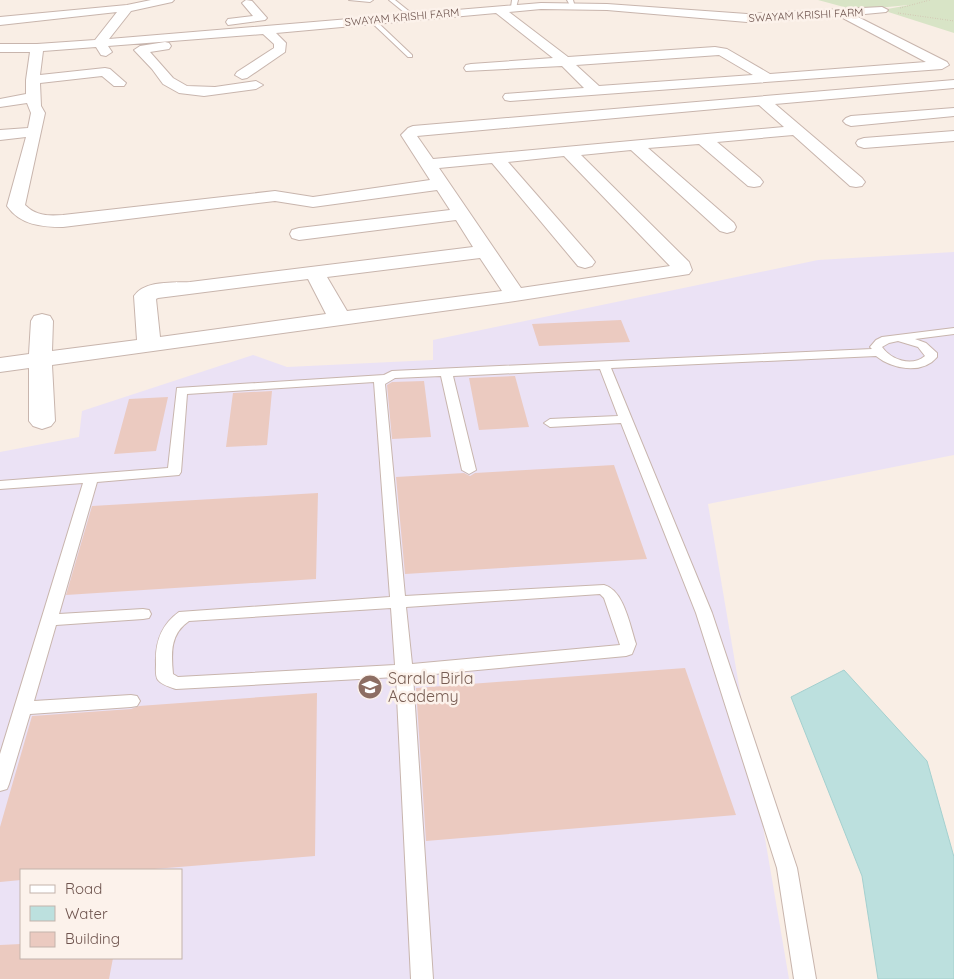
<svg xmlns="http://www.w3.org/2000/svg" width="954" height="979" viewBox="0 0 954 979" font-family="Quicksand,sans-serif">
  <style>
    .education { fill: #ebe2f5; fill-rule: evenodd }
    .green { fill: #d8e4c6 }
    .water { fill: #bce0de; stroke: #a4d0cf }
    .building { fill: #ebcac0 }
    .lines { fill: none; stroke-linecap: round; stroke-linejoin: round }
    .lane-casing { stroke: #c8b5ad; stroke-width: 2 }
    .street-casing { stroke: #c8b5ad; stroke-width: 2 }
    .path { stroke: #cfada4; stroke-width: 1; stroke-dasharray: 0.5 2; stroke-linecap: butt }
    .lane { fill: #fff; fill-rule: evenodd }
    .street { fill: #fff; fill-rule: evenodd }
    .labels { text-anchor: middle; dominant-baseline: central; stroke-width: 5; stroke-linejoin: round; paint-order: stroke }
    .far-street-label { font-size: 11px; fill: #6e544e; stroke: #fcf2eb }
    .near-education-label { font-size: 16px; fill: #785e54; stroke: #fcf2eb; text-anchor: start }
  </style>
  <rect width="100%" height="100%" fill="#f9eee5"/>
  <path class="education" d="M954 252V455L708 504 789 979H0V452L79 437 82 411 253 355 287 367 433 360V340L818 260ZM21 870H181V958H21Z"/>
  <path class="green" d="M818 0H954V33L882 10 909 5 855 10Z"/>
  <path class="water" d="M844 670 927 761 954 857V979H878L862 876 791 697Z"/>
  <path class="building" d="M621 320 630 342 539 346 532 324Z
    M515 376 529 427 479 430 469 378Z
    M424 381 431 437 392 439 387 385 392 382Z
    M272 391 267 445 226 447 233 393Z
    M168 397 156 451 114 454 129 399Z
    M614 465 647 559 405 574 396 477 464 473 470 476 475 473Z
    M318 493 316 579 66 595 92 506Z
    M685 668 736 815 426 841 416 688Z
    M317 693 315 856 142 870H21V880L0 882V827L32 716 131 709 139 706Z
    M21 944V958H113L109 979H0V945Z"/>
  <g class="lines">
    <defs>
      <path id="lane" d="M349 0H373L370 2Z
        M389 0H395L415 16 410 17Z
        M512 0H518L516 8 511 7Z
        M567 0H573L575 7H571Z
        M370 19H374L412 55V57H408L370 21Z
        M954 328V334L915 339 926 343 937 353V357C922 375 892 369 876 356L611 368 712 613 797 868 816 979H794L777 868 696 613 621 423 550 427 544 423 550 419 618 416 600 369 453 376 476 470 469 474 462 470 441 376 395 378 385 384 405 596 604 585C624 590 630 626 636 644L632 654 626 656 413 676 433 979H411L396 677 176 689C170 687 162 685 158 680 155 676 156 669 156 664 155 642 161 625 179 612L390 597 374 382 187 394 181 472 179 475 97 482 59 614 143 609 149 610 151 614 149 618 143 619 56 625 34 701 131 695 137 696 140 701 137 706 131 707 30 714 9 784 7 789 0 791V754L83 483 0 489V481L168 468 177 388 384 375 392 371 872 349 870 347 876 340 882 337ZM898 341 918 347 925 356C912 367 891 360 882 347L889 343ZM600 594 604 598 620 645 412 664 406 607ZM391 608 395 665 178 677 173 674C171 653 170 634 189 621Z"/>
      <path id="street" d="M151 0H174L172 2 131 11 109 39 541 3 607 4 747 14 882 7 888 10 886 12 854 15 947 62 949 65 942 69 510 101 505 100 503 97 505 94 584 88 562 66 466 71 464 68 466 65 471 64 553 58 496 13 276 33 286 43 285 52 247 78 242 79 235 75 237 72 274 48V44L263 34 108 46 112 52 106 56 101 55 96 47 43 51 40 75 105 68 110 69 126 83 124 86H114L102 76 40 83 41 106 45 113 25 205C36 216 48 216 63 215L275 191 313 197 430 180 401 135 408 128 413 126 954 80V88L775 104 862 178 865 182 862 186 856 187 850 186 793 135 717 142 760 178 763 182 760 186 754 187 748 186 699 144 648 148 734 223 736 227 734 231 727 233 720 231 631 150 581 155 689 262 692 270 689 274 515 301 52 365 55 421 51 426 42 429 33 426 29 421V368L0 372V358L29 354 31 321 34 316 42 314 50 316 53 321 52 351 137 340 134 296C145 280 173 283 190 282L473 247 456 220 299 240 292 238 290 234 292 230 299 228 450 210 437 190 313 207 275 201 63 227C42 227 20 225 7 206L26 137 0 140V130L28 128 31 113 27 103 0 107V99L26 94V80L30 52H0V44H37L95 40 117 12 0 25V17L127 5ZM541 9 607 10 747 22 839 16 926 62 770 74 727 49 715 47 568 57 509 12ZM719 55 753 75 599 86 576 65ZM759 105 784 127 433 159 417 136ZM564 156 670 266 521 288 439 168 492 163 578 266 585 268 592 266 595 262 592 258 508 162ZM480 258 502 291 347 311 327 277ZM308 279 326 314 160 337 156 299 158 298Z
        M246 0 252 1 267 18 265 20 228 25 226 22 228 19 253 16 242 3Z
        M165 42 169 43 171 46 169 49 150 52 173 78 187 86 215 87 256 81 263 85 256 89 204 96 179 93 163 84 152 69 134 50 140 46Z
        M954 108V116L851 126 846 124 843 121 846 118 851 116Z
        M954 131V141L864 148 858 146 856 143 858 140 864 138Z"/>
    </defs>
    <use href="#lane" class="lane-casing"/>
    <use href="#street" class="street-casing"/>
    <path class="path" d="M900 8 930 0
      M898 13 954 21"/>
    <use href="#lane" class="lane"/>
    <use href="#street" class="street"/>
  </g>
  <defs>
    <symbol id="school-disc" viewBox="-11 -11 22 22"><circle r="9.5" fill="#8d6e63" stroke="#fcf2eb"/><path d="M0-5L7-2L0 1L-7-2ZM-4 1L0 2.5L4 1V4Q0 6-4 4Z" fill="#fff"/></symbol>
  </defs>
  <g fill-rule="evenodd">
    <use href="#school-disc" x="356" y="673" width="28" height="28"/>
  </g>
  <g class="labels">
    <g class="far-street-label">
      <text transform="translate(806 15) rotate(-3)">SWAYAM KRISHI FARM</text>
      <text transform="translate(402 17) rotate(-5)">SWAYAM KRISHI FARM</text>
    </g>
    <g class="near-education-label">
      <text x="388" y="678">Sarala Birla<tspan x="388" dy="18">Academy</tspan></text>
    </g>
  </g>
  <rect x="20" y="869" width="162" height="90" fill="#fcf2eb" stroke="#c3b3ac"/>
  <rect x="30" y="885" width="25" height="8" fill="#ffffff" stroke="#c3b3ac"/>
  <text x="65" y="894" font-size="15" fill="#6e544e">Road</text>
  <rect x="30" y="906" width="25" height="15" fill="#bce0de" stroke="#c3b3ac"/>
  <text x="65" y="919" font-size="15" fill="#6e544e">Water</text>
  <rect x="30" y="932" width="25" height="15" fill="#ebcac0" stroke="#c3b3ac"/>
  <text x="65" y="944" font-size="15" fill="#6e544e">Building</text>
</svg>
